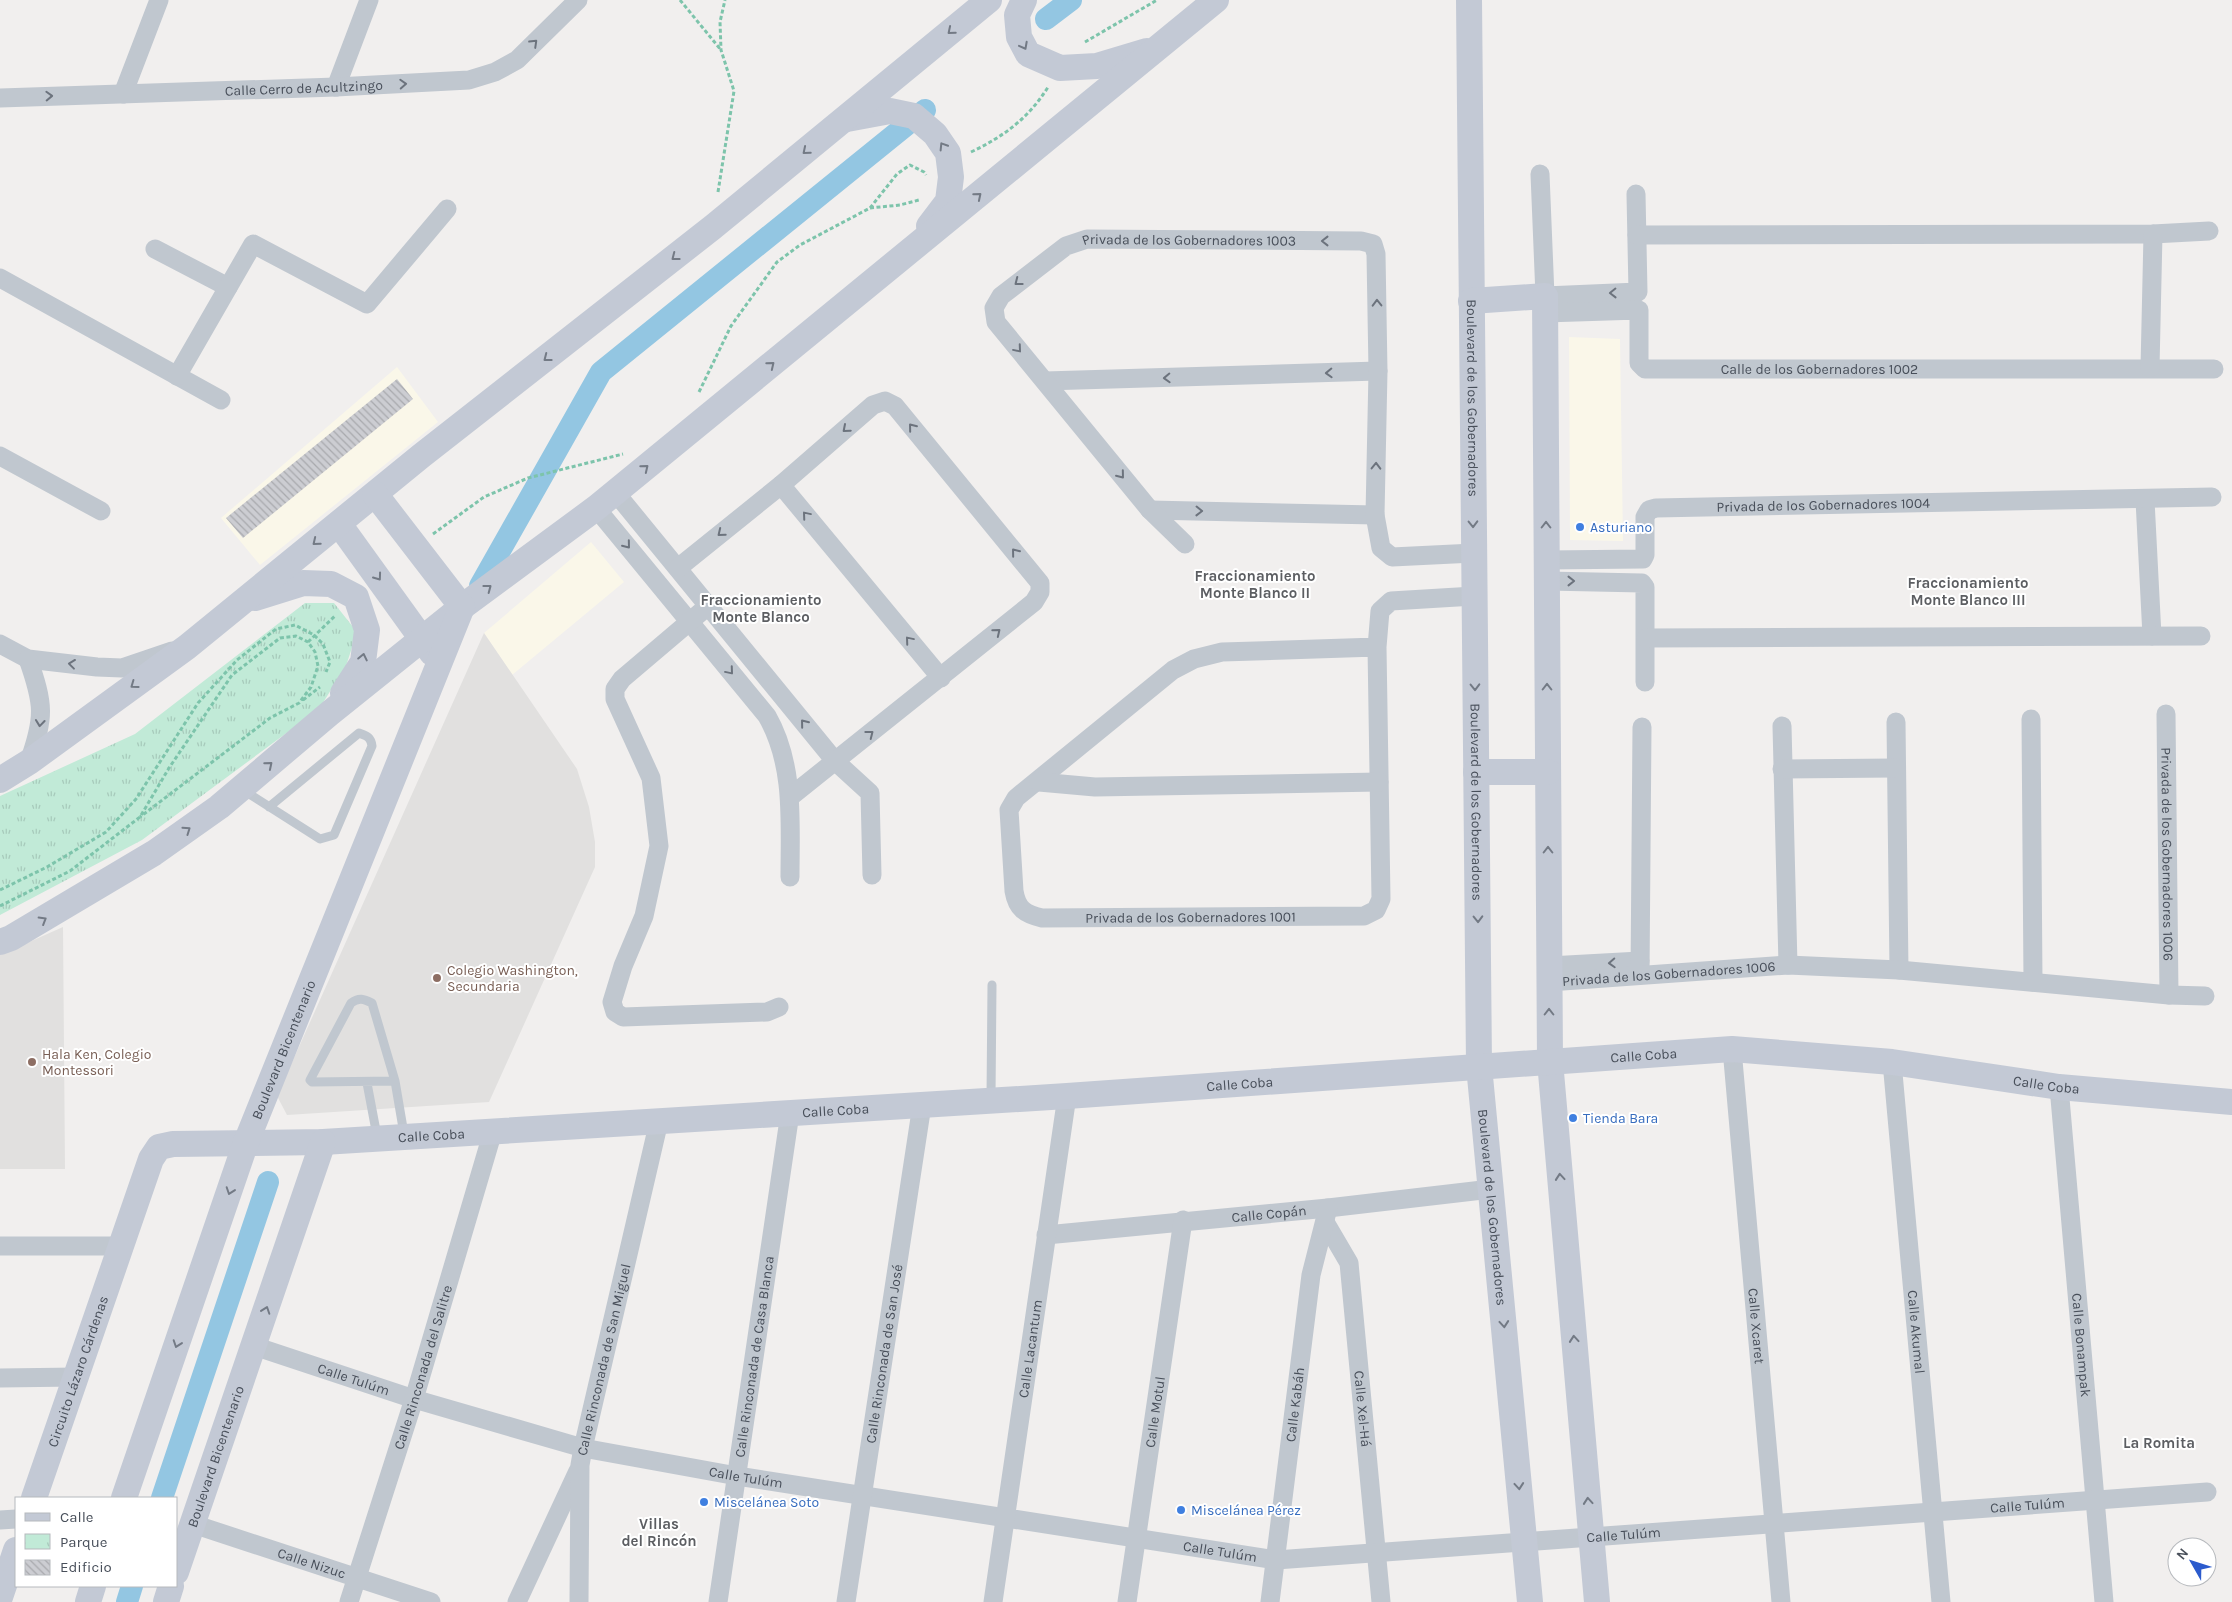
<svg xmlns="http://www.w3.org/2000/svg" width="2232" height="1602" viewBox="0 0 2232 1602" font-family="Karla,sans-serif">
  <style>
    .commercial { fill: #faf7e9 }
    .education { fill: #e1e0df }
    .park { fill: url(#park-tufts) }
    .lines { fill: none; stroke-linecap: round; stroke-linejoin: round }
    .canal { stroke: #93c6e2; stroke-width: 22 }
    .building { fill: url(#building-back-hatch) }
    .path { stroke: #7dc4ab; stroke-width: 3; stroke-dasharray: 4 2.5; stroke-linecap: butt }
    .lane { stroke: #c0c7cf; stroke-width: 9 }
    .street { stroke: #c0c7cf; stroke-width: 19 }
    .secondary { stroke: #c3c9d5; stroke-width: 26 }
    .oneway { stroke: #737a85 }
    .oneway2 { stroke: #6c737d }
    .shop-dot { fill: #3f7fe0; stroke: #fff; stroke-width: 2 }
    .education-dot { fill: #8d6e63; stroke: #fff; stroke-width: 2 }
    .labels { text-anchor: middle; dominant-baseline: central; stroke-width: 4; stroke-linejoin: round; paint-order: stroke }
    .street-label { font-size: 14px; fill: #484f5a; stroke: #fff }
    .shop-label { font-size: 14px; fill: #366cbe; stroke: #fff; text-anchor: start }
    .education-label { font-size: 14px; fill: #785e54; stroke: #fff; text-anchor: start }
    .neighbourhood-label { font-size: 15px; font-weight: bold; fill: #5c5e62; stroke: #fff }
  </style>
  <defs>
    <pattern id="park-tufts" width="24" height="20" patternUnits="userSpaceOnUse" patternTransform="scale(1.25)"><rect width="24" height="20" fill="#c1ead7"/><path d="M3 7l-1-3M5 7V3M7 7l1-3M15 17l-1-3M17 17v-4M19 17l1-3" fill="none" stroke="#a7cabb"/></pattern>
    <pattern id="building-back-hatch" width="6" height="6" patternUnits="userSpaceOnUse" patternTransform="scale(1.25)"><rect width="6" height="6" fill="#cccdd2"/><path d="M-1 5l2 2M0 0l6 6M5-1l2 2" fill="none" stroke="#a8a9ad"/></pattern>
  </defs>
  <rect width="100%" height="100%" fill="#f1efee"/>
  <path class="commercial" d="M1569 337 1620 339 1623 541 1570 540Z
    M397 367 438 422 260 565 221 518Z
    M591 542 624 582 512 675 484 633Z"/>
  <path class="education" d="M484 633 577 769 589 807 595 842V867L489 1102 287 1115 277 1096Z
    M63 927 65 1169H0V955Z"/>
  <path class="park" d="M305 603H334L357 632 346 666 319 709 142 840 0 915V796L135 734Z"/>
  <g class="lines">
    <path class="canal" d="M1046 19 1071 0
      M480 586 601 372 925 110
      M162 1498 268 1182
      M127 1602 132 1586"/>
  </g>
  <path class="building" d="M397 379 413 399 243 538 226 518Z"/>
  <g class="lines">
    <path class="path" d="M680 0 721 50
      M1085 42 1157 0
      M971 152C1003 137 1029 118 1048 87
      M718 192 734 91 721 50 720 22 725 0
      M870 208 900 205 919 200
      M699 392 731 326 777 262 800 245 870 208 897 174 910 165 924 172 926 175
      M433 534 484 497 528 478 623 454
      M308 642 336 615
      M303 700 320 687
      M0 890 47 867 106 832 136 799 198 703 237 660 276 629 295 625 314 635 323 644 330 662 326 672
      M0 906 70 871 140 817 169 768 232 675 280 638 296 636 308 642 315 652 318 666 311 687 299 703 270 718 140 817"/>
    <path class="lane" d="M243 790 320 839 334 835 372 746C371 737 367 736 359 733L269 807
      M395 1081 312 1082 310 1080 351 1003C359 997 364 999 372 1003L395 1081 404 1134
      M367 1083 377 1136
      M991 1098 992 985"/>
    <g class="street">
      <path d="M336 87 369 0"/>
      <path d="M123 94 159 0"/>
      <path id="s1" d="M0 98 336 87 469 80 495 72 517 60 578 0"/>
      <path d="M1540 174 1545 296 1638 292 1636 194"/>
      <path d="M1637 235 2153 234 2209 231"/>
      <path d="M155 249 228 287"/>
      <path d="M0 278 221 400"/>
      <path id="s2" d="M1545 313 1639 310V363L1645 369H2214"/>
      <path d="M2150 368 2153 234"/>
      <path d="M177 376 253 244 367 304 447 209"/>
      <path d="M1045 381 1378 371"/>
      <path d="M0 456 101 511"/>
      <path d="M781 485 941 678"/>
      <path d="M615 492 835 761 870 793 872 875"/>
      <path d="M2145 500 2152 636"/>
      <path d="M596 508 767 716C795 765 790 822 790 877"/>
      <path d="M1150 510 1375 515"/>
      <path id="s3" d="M1185 544 1150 510 996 322 994 308 1001 296 1066 246 1087 239 1361 241 1373 244 1376 254 1378 371 1375 515 1381 548 1392 557 1474 553"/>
      <path id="s4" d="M1547 560 1643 559 1645 555V517L1649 510 1656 508 2212 497"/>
      <path d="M678 568 781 485 873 405 885 401 895 406 1040 583V592L1034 602 790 797"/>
      <path d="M1547 581 1642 583 1645 587V682"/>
      <path d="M708 606 622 679 615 689V699L651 778 659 846 644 916 623 966 612 1002 615 1012 623 1017 767 1012 779 1007"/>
      <path d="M1646 638 2201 636"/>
      <path d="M0 644 28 659 97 667 122 668 172 651"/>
      <path id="s5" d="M1377 647 1222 652 1194 659 1173 670 1016 798 1009 810 1014 891C1017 909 1025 914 1042 918L1364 916 1376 910 1381 899 1377 647 1380 611 1391 601 1474 596"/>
      <path d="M28 659C44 704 45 717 29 762"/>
      <path id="s6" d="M2166 714 2169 995"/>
      <path d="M2031 719 2033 982"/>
      <path d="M1896 722 1899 970"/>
      <path d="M1782 726 1788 965"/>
      <path d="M1782 769 1895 768"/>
      <path d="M1039 782 1095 787 1379 782"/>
      <path d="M1549 966 1640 961"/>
      <path d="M1640 975 1642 727"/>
      <path id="s7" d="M1549 982 1788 965 1899 970 2169 995 2205 996"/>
      <path id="s8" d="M1732 1049 1781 1602"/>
      <path id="s9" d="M1892 1062 1941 1602"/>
      <path id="s10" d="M2059 1087 2104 1602"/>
      <path id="s11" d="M1325 1222 1349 1263 1381 1602"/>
      <path id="s12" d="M1046 1235 1328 1208 1491 1189"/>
      <path d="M0 1246H123"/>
      <path id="s13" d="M254 1346 414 1399 583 1448 737 1476 1276 1560 2207 1492"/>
      <path d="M0 1378 77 1377"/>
      <path d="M0 1520 16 1519"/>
      <path id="s14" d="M193 1524 431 1602"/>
      <path id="s15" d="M349 1602 414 1399 493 1131"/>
      <path d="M517 1602 578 1471"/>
      <path id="s16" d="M579 1602 580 1465 583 1448 659 1121"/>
      <path id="s17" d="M718 1602 790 1113"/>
      <path id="s18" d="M846 1602 922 1105"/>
      <path id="s19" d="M993 1602 1067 1096"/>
      <path id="s20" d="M1127 1602 1183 1220"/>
      <path id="s21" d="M1270 1602 1311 1275 1328 1208"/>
    </g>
    <g class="secondary">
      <path d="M1024 0 1017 15 1019 37 1028 54 1060 68 1097 66 1147 51"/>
      <path id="s22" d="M1469 0 1479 1066 1530 1602"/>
      <path d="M847 119 890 111 914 116 935 134 948 153 951 177 948 201 929 226"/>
      <path d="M1471 301 1545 296 1550 1061 1597 1602"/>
      <path d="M339 524 432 653"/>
      <path d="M255 598 303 583 331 584 356 597 367 630 363 662 343 693"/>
      <path d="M1476 772H1548"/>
      <path d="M0 780 29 762 187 647 421 456 713 227 989 0"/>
      <path d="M0 942 11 938 154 853 219 807 330 713 462 607 596 508 1216 0"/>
      <path id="s23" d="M34 1498 151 1159 159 1147 173 1144 323 1142 1067 1096 1732 1049 1892 1062 2059 1087 2232 1102"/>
      <path id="s24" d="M124 1498 245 1145 462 607 375 494"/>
      <path id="s25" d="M176 1572 323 1142"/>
      <path d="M0 1597 16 1550"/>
      <path d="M88 1602 93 1586"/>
      <path d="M166 1602 171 1586"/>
    </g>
  </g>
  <defs><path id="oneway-chevron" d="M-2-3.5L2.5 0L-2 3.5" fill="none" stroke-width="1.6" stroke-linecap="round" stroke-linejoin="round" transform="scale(1.25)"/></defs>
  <g class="oneway">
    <use href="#oneway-chevron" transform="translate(951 31) rotate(140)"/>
    <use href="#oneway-chevron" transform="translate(1024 46) rotate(62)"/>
    <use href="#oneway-chevron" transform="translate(943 146) rotate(-122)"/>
    <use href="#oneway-chevron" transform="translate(806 151) rotate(140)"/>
    <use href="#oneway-chevron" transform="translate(978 196) rotate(-40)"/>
    <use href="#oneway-chevron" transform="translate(675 257) rotate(142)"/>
    <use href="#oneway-chevron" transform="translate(547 358) rotate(142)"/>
    <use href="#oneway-chevron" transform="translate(771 365) rotate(-39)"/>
    <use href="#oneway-chevron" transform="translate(645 468) rotate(-39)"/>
    <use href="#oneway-chevron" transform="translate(1473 524) rotate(89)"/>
    <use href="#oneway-chevron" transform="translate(1546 525) rotate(-90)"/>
    <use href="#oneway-chevron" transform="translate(316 542) rotate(141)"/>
    <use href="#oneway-chevron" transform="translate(378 577) rotate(54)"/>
    <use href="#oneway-chevron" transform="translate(488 588) rotate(-37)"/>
    <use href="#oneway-chevron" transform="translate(363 657) rotate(-78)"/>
    <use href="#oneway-chevron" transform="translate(134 685) rotate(144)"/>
    <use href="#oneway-chevron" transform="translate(1475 687) rotate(89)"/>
    <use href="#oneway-chevron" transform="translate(1547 687) rotate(-90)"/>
    <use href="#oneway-chevron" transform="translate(269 765) rotate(-40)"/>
    <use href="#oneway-chevron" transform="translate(187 830) rotate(-35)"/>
    <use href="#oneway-chevron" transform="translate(1548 850) rotate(-90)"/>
    <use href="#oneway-chevron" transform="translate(1478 919) rotate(89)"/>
    <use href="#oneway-chevron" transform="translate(43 920) rotate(-31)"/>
    <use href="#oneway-chevron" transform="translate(1549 1012) rotate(-90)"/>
    <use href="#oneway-chevron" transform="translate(1560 1177) rotate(-95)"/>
    <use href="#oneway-chevron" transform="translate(230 1191) rotate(109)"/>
    <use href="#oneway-chevron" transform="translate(266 1310) rotate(-71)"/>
    <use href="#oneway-chevron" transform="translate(1504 1324) rotate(85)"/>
    <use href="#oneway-chevron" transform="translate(1574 1339) rotate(-95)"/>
    <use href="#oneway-chevron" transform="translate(177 1344) rotate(109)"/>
    <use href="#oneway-chevron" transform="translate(1519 1486) rotate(85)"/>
    <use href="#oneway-chevron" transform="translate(1588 1501) rotate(-95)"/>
  </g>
  <g class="oneway2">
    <use href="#oneway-chevron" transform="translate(534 43) rotate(-44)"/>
    <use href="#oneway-chevron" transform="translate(403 84) rotate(-3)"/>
    <use href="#oneway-chevron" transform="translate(49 96) rotate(-2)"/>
    <use href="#oneway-chevron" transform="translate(1325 241) rotate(-180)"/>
    <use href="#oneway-chevron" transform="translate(1018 282) rotate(142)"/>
    <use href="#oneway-chevron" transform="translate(1613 293) rotate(179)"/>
    <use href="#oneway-chevron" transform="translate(1377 303) rotate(-91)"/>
    <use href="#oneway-chevron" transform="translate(1018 349) rotate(50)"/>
    <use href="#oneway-chevron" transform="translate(1329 373) rotate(178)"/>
    <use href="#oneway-chevron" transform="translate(1167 378) rotate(178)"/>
    <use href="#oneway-chevron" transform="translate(912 427) rotate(-129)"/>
    <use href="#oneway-chevron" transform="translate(846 429) rotate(139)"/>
    <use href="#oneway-chevron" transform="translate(1376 466) rotate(-89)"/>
    <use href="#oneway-chevron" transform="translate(1121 475) rotate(51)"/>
    <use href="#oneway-chevron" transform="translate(1199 511) rotate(1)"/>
    <use href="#oneway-chevron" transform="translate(806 515) rotate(-130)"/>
    <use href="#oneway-chevron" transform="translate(721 533) rotate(141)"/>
    <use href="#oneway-chevron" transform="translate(627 545) rotate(51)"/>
    <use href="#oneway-chevron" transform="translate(1015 552) rotate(-129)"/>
    <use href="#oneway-chevron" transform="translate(1571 581)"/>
    <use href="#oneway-chevron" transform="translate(997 632) rotate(-39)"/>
    <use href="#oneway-chevron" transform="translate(909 640) rotate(-130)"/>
    <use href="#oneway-chevron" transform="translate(72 664) rotate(-173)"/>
    <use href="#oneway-chevron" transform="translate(730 671) rotate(50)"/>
    <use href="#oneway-chevron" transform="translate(40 723) rotate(96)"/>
    <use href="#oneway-chevron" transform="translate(804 723) rotate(-129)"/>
    <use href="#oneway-chevron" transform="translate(870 734) rotate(-38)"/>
    <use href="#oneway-chevron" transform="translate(1612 963) rotate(177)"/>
  </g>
  <g class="shop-dot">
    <circle cx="1580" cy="527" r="5"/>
    <circle cx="1573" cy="1118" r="5"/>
    <circle cx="704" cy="1502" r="5"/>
    <circle cx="1181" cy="1510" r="5"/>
  </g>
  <g class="education-dot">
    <circle cx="437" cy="978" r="5"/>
    <circle cx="32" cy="1062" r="5"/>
  </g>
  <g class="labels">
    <g class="street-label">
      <text stroke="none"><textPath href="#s1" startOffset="304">Calle Cerro de Acultzingo</textPath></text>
      <text stroke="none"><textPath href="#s3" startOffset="526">Privada de los Gobernadores 1003</textPath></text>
      <text stroke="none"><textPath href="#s2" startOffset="330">Calle de los Gobernadores 1002</textPath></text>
      <text stroke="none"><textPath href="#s22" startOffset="398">Boulevard de los Gobernadores</textPath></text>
      <text stroke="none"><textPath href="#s4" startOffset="321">Privada de los Gobernadores 1004</textPath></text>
      <text stroke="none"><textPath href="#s22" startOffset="802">Boulevard de los Gobernadores</textPath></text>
      <text stroke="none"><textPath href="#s6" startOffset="140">Privada de los Gobernadores 1006</textPath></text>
      <text stroke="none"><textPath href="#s5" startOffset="696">Privada de los Gobernadores 1001</textPath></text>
      <text stroke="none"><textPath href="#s7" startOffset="120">Privada de los Gobernadores 1006</textPath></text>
      <text stroke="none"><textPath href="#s24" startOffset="476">Boulevard Bicentenario</textPath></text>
      <text stroke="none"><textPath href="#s23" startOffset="1861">Calle Coba</textPath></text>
      <text stroke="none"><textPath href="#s23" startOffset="1456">Calle Coba</textPath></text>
      <text stroke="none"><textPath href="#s23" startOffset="2266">Calle Coba</textPath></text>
      <text stroke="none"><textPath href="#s23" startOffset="1051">Calle Coba</textPath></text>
      <text stroke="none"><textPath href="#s23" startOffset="646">Calle Coba</textPath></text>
      <text stroke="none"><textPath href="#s22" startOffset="1208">Boulevard de los Gobernadores</textPath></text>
      <text stroke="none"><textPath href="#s12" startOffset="224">Calle Copán</textPath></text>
      <text stroke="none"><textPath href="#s8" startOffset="278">Calle Xcaret</textPath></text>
      <text stroke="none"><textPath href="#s9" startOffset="271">Calle Akumal</textPath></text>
      <text stroke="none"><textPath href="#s10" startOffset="259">Calle Bonampak</textPath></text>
      <text stroke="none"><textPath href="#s19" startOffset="256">Calle Lacantum</textPath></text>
      <text stroke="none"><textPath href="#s18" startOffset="251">Calle Rinconada de San José</textPath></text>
      <text stroke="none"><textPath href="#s17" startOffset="248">Calle Rinconada de Casa Blanca</textPath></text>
      <text stroke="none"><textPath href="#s16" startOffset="245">Calle Rinconada de San Miguel</textPath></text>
      <text stroke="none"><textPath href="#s15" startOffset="246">Calle Rinconada del Salitre</textPath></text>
      <text stroke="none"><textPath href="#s23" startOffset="134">Circuito Lázaro Cárdenas</textPath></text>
      <text stroke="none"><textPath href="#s13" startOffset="105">Calle Tulúm</textPath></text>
      <text stroke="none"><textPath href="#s21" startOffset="199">Calle Kabáh</textPath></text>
      <text stroke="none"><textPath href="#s11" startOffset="194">Calle Xel-Há</textPath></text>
      <text stroke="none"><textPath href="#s20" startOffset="192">Calle Motul</textPath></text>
      <text stroke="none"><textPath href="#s25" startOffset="122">Boulevard Bicentenario</textPath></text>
      <text stroke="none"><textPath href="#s13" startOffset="510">Calle Tulúm</textPath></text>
      <text stroke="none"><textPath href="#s13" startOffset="1800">Calle Tulúm</textPath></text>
      <text stroke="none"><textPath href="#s13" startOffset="1395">Calle Tulúm</textPath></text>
      <text stroke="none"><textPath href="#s13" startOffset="990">Calle Tulúm</textPath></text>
      <text stroke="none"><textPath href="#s14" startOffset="125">Calle Nizuc</textPath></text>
    </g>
    <g class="shop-label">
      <text x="1590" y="527">Asturiano</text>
      <text x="1583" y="1118">Tienda Bara</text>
      <text x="714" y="1502">Miscelánea Soto</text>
      <text x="1191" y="1510">Miscelánea Pérez</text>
    </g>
    <g class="education-label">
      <text x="447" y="970">Colegio Washington,<tspan x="447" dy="16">Secundaria</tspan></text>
      <text x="42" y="1054">Hala Ken, Colegio<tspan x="42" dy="16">Montessori</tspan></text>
    </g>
    <g class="neighbourhood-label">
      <text x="1255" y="576">Fraccionamiento<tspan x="1255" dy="17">Monte Blanco II</tspan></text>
      <text x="1968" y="583">Fraccionamiento<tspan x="1968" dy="17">Monte Blanco III</tspan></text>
      <text x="761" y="600">Fraccionamiento<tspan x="761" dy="17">Monte Blanco</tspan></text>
      <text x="2159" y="1443">La Romita</text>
      <text x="659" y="1524">Villas<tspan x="659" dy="17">del Rincón</tspan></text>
    </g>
  </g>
  <rect x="15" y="1497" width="162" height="90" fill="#ffffff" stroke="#b6b9bd"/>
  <rect x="25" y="1513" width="25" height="8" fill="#c3c9d5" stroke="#b6b9bd"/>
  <text x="60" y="1522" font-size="15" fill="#484f5a">Calle</text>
  <rect x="25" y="1534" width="25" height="15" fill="url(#park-tufts)" stroke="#b6b9bd"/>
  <text x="60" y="1547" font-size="15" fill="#484f5a">Parque</text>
  <rect x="25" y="1560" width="25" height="15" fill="url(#building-back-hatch)" stroke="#b6b9bd"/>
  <text x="60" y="1572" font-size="15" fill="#484f5a">Edificio</text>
  <g transform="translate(2192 1562) rotate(309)"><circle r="24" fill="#ffffff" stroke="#b6b9bd"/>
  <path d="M0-4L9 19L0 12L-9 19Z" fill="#2c5bcd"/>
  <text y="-8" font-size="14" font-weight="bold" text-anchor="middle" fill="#484f5a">N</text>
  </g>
</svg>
